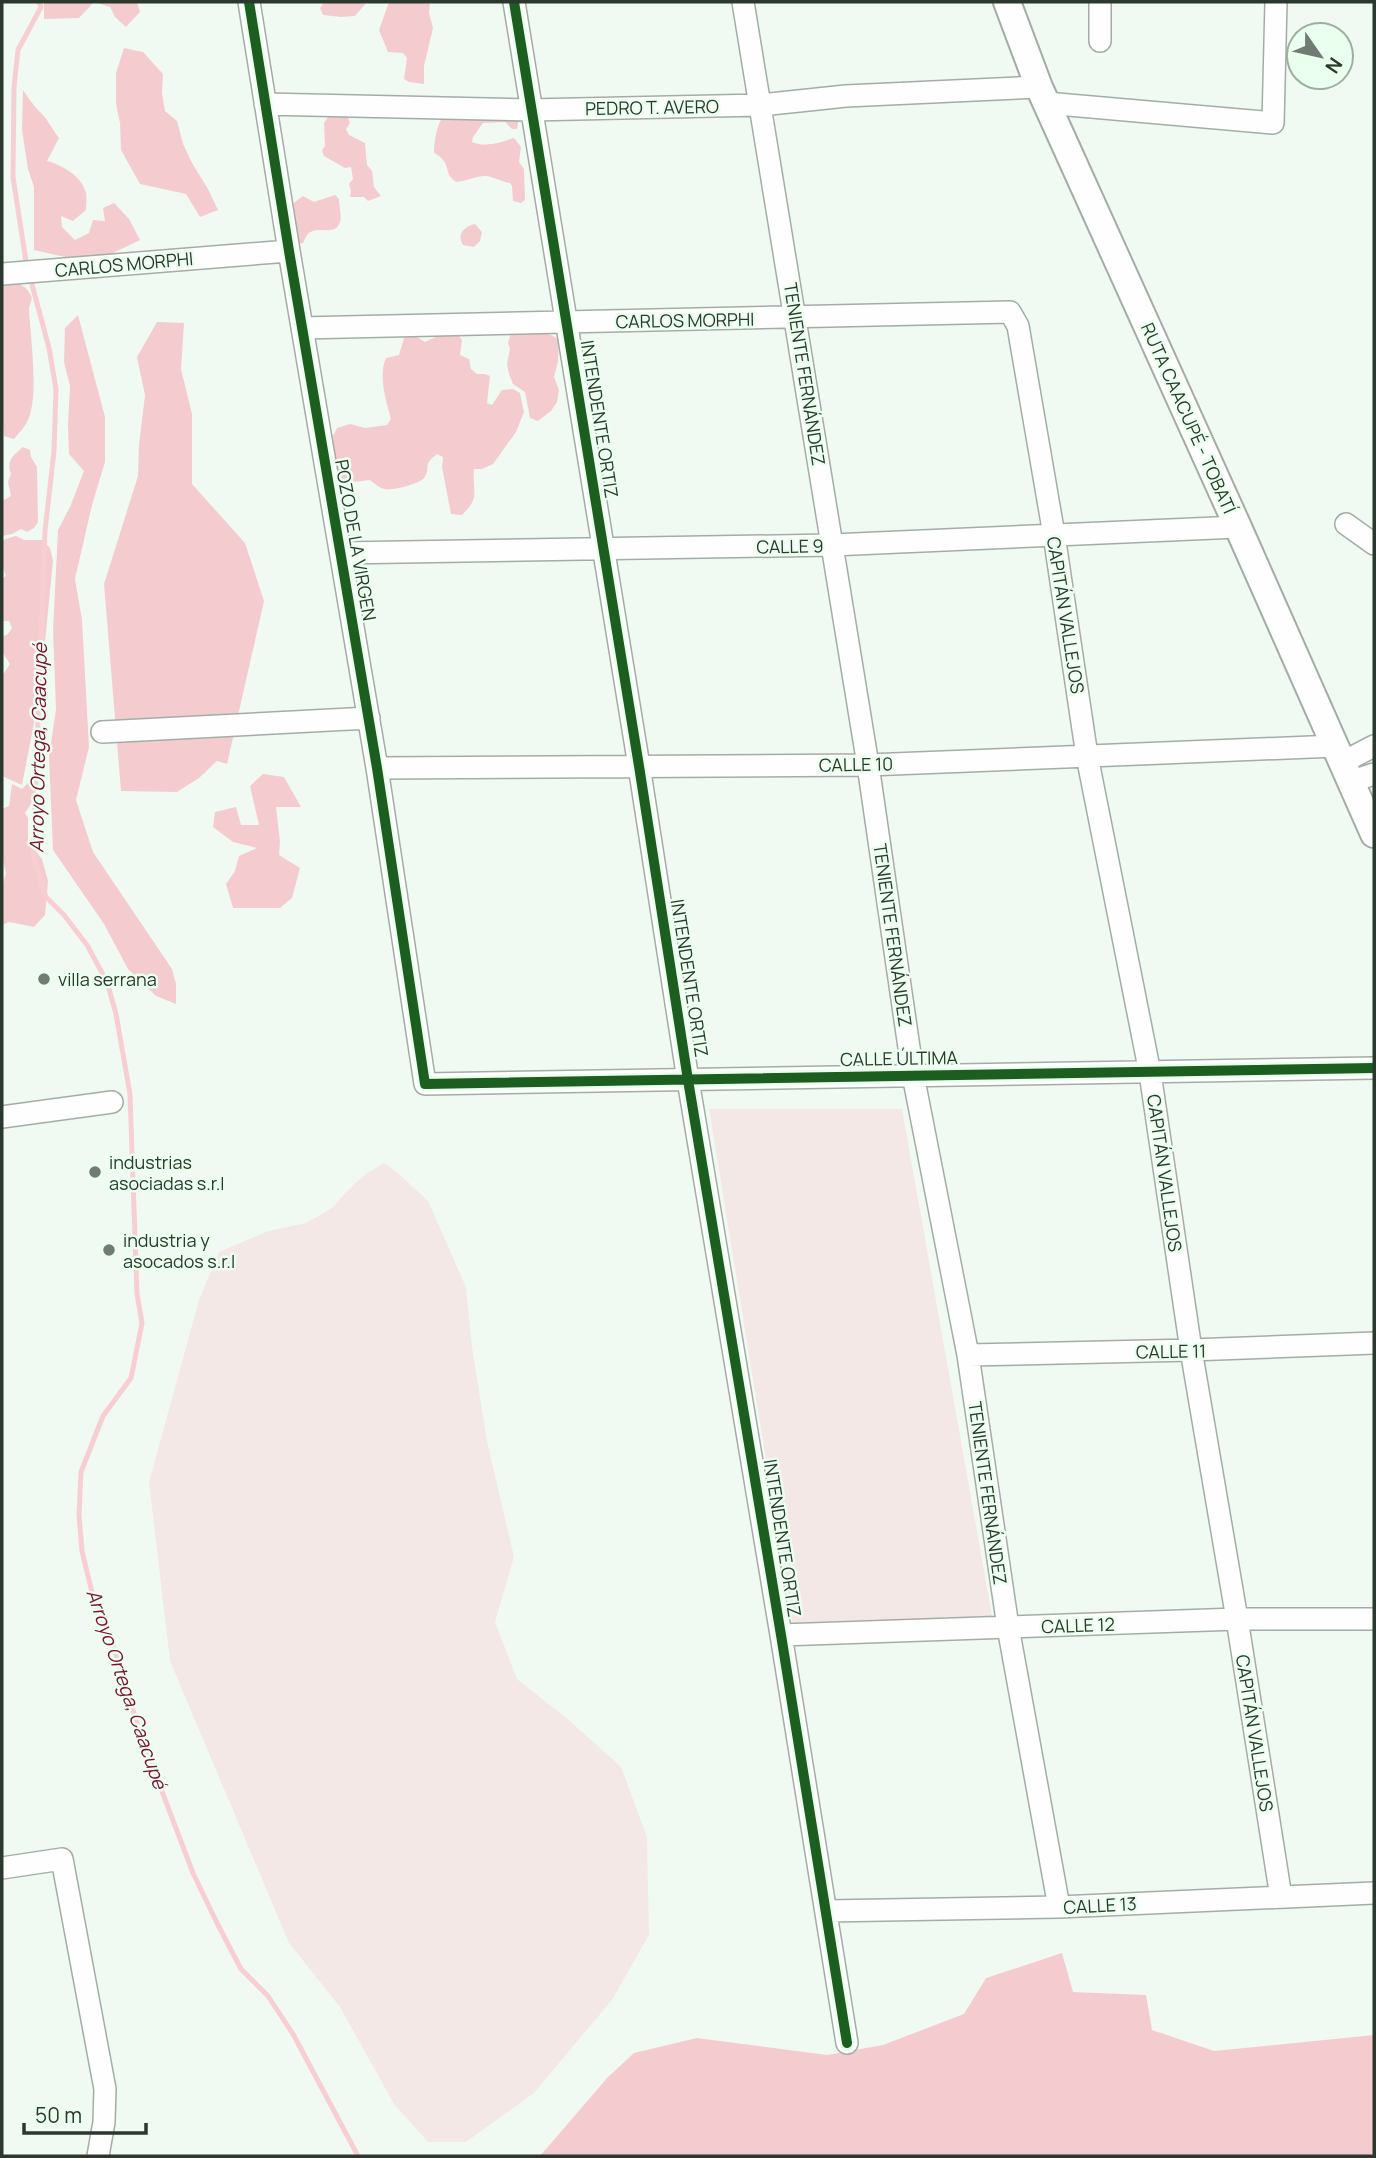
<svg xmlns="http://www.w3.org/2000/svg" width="1376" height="2158" viewBox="0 0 1376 2158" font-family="Manrope,sans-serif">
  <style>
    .green { fill: #f4e8e6 }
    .forest { fill: #f4ccd0 }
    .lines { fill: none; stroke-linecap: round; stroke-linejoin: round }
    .stream { stroke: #f7cfd2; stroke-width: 5 }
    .minor-casing { stroke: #a3ada5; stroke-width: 24 }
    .major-casing { stroke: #a3ada5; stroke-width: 30 }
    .minor { stroke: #fdfefd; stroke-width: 21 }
    .major { stroke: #fdfefd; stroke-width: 26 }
    .cycleway-casing { stroke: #ebffee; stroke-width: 15 }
    .cycleway { stroke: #1b5e20; stroke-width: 10 }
    .poi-dot { fill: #707c73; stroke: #ebffee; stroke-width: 2.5 }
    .labels { text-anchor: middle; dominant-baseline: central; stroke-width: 5; stroke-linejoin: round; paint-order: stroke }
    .street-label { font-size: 18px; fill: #2b382e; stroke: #ebffee }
    .poi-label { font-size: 18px; fill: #2b382e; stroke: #ebffee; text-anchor: start }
    .water-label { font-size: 19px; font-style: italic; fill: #830f36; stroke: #ebffee }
  </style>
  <rect width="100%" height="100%" fill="#f0faf2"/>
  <path class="green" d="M709 1109H902L992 1616 793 1625Z
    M384 1163 398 1173 428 1201 466 1287 472 1347 487 1441 514 1557 495 1622 517 1679 570 1721 621 1767 647 1837 649 1935 612 2000 534 2093 466 2142H428L394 2104 340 2007 289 1943 170 1661 149 1482 199 1300 219 1252 268 1231 306 1223 332 1208 348 1190 367 1173Z"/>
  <path class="forest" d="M44 2H137L140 12 126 27 115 17 110 7 94 2 79 18 44 19Z
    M324 2H367L355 16 341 17 323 15 320 8Z
    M389 2H430L429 13 433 28 424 66V84L409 82 404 79 407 58 403 53 388 52 379 30Z
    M124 48 143 52 163 74 162 93 165 111 177 121 183 144 192 163 208 189 218 210 200 217 186 194 140 184 121 150 120 123 116 104V73Z
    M23 90C29 99 34 106 41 113 48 120 53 130 59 138L47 161C62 165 82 176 86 193 87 198 86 205 86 210L73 221 61 216 62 227 75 240 89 233 93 220 105 221 103 208 114 203 129 219 140 240 111 254 83 261 34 250V187L28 169 22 130Z
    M334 115 348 117 350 123 346 129 349 135 365 143 367 165 372 171 374 187 381 196 368 201 364 197H350L351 191 349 184 353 179 351 167 345 168 324 156 322 150 325 146 324 123 328 117Z
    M444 115 519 117 517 129H512L505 122 483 123 473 137 472 142C487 148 500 142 514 138L521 147 519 162 524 169 525 200 521 203 513 201 512 186 510 183C501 182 495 177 486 176 476 176 466 181 456 182 444 174 450 166 442 159 440 156 436 155 434 152 434 141 437 124 444 115Z
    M335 195 339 199C339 206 342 216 340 222 335 237 319 225 309 233 306 235 305 240 303 243L295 244 290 206 303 196 314 202Z
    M475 224 482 232 480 241 474 247 463 245C456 234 465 226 475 224Z
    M9 281C21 284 28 287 32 298L29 308C30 335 40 398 27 422 24 428 18 434 14 439L4 436 2 418V287Z
    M78 315 105 417V462L92 505 75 579 82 620 89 747 76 800 93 852 172 969 176 984V1004L156 996 128 969 104 924 53 850 49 757 56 709 53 630 58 530 70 507 84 471 69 454 68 424 70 386 64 362 65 328Z
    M157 322 184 323 181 369 192 414V484L245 543 264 601 227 764 217 761 199 778 177 792 121 791 104 584 138 476 139 445 145 395 137 357Z
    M523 332C536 333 551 331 559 341L558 361 554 377 559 390 557 402 551 411 538 421 530 418 525 392 513 384 509 374 507 364 510 349 508 343 511 333Z
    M444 333 458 334 462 340 460 355 469 359 471 369 477 374H485L490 376 487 403 492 405 502 390 513 389 520 393 524 412 516 432 493 464 482 469H474C472 492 481 497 462 515L451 514 442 467 443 457 437 454C421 466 432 467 424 478 419 484 392 491 385 489 379 488 375 484 370 480L353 482 346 487 341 485 335 465 333 436 337 428 350 424 365 428 387 425 391 419C386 400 378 376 386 358L399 355 405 335 417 337 425 342Z
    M23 447 30 450 31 457 37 467 38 522 34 528 27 532 21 529 12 534 2 536V501L11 496 8 482 11 474C6 460 13 456 23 447Z
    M16 536 24 540H42L50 548 53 561 40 692 22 785 2 776V676L10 664 2 651V637L8 634 12 628 9 621H2V579L6 576 2 564V543L5 539Z
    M263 774 284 777 301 807H276L280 842 279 855 300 868 292 898 280 908H233L226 884 235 871 239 856 257 848 233 842 213 827 215 812 236 807 241 825H259L250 786Z
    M31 780 38 785 34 799 25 813 28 818V841L42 859 48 881 45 915 34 927 9 922 2 925V887L6 873 2 857V809L9 806 12 784 22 789Z
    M1062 1953 1073 1992 1146 1995 1152 2030 1214 2051 1374 2035V2156H540L608 2077 634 2053 697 2038 827 2055 883 2045 964 2014 986 1978Z"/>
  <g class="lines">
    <path class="stream" d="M27 268 13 177 14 87 18 50 41 7 39 2
      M30 277 49 348 56 389 54 451 45 531 33 855 46 897 64 915 87 945 107 982 116 1014 130 1094 137 1294 142 1323 131 1378 103 1416 81 1472 79 1515 82 1551 96 1609 111 1638 141 1736 193 1873 217 1923 241 1969 268 1996 293 2034 358 2156"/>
    <defs>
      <path id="minor" d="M249 2 289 251 377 768 425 1084 1374 1068
        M514 2 639 766 688 1080 781 1635 847 2043
        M743 2 868 765 913 1075 968 1355 1008 1627 1059 1907
        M1100 2V41
        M1046 103 1273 123 1276 2
        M265 104 531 110 761 105 846 96 1039 87
        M2 274 289 251
        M302 328 1010 312 1018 326 1054 535 1087 756 1150 1073 1191 1350 1237 1619 1281 1897
        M1346 524 1374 544
        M341 553 832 545 1238 527
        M102 732 369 718
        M1343 762 1374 746
        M377 768 868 765 1335 746
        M1350 782 1374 774
        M2 1117 112 1102
        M968 1355 1191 1350 1374 1343
        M781 1635 1237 1619H1374
        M2 1868 62 1859 105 2089 104 2122 98 2156
        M826 1911 1059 1907 1374 1893"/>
      <path id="major" d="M1007 2 1039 87 1238 527 1374 834"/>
    </defs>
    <use href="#minor" class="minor-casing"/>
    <use href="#major" class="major-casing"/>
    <use href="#minor" class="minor"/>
    <use href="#major" class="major"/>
    <defs>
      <path id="cycleway" d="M249 2 289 251 377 768 425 1084 1374 1068
        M514 2 639 766 688 1080 781 1635 847 2043"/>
    </defs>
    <use href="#cycleway" class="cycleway-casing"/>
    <use href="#cycleway" class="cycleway"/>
  </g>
  <g class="poi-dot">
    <circle cx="44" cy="979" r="7"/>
    <circle cx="95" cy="1172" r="7"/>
    <circle cx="109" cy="1250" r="7"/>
  </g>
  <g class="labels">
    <g class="street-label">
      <text transform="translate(652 107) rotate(-1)">PEDRO T. AVERO</text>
      <text transform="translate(124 264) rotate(-5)">CARLOS MORPHI</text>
      <text transform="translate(685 320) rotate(-1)">CARLOS MORPHI</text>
      <text transform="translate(805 374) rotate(81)">TENIENTE FERNÁNDEZ</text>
      <text transform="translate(1189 418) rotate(66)">RUTA CAACUPÉ - TOBATÍ</text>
      <text transform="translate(600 419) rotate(81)">INTENDENTE ORTIZ</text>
      <text transform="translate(356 540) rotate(80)">POZO DE LA VIRGEN</text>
      <text transform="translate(790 546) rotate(-1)">CALLE 9</text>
      <text transform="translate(1066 615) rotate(81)">CAPITÁN VALLEJOS</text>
      <text transform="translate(856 764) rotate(-1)">CALLE 10</text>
      <text transform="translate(893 935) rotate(82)">TENIENTE FERNÁNDEZ</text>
      <text transform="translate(690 978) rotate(81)">INTENDENTE ORTIZ</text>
      <text transform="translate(899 1058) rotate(-1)">CALLE ÚLTIMA</text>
      <text transform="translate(1165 1173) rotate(82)">CAPITÁN VALLEJOS</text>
      <text transform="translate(1171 1351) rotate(-1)">CALLE 11</text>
      <text transform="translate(988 1493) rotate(82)">TENIENTE FERNÁNDEZ</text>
      <text transform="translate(783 1538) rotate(81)">INTENDENTE ORTIZ</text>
      <text transform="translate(1078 1625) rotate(-2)">CALLE 12</text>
      <text transform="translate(1255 1733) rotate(81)">CAPITÁN VALLEJOS</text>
      <text transform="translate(1100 1905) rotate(-3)">CALLE 13</text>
    </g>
    <g class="poi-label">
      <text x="58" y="979">villa serrana</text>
      <text x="109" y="1162">industrias<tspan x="109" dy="21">asociadas s.r.l</tspan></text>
      <text x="123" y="1240">industria y<tspan x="123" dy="21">asocados s.r.l</tspan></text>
    </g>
    <g class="water-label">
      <text transform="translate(38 748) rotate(-89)">Arroyo Ortega, Caacupé</text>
      <text transform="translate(127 1689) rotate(71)">Arroyo Ortega, Caacupé</text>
    </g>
  </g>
  <rect width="1376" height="2158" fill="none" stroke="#2b382e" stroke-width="7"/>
  <g transform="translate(1320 56) rotate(124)"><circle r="33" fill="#ebffee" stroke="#9eafa1" stroke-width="2"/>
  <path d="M0-5L12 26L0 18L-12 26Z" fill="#707c73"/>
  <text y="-10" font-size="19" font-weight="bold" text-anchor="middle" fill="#2b382e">N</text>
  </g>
  <path d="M24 2123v10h122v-10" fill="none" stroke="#2b382e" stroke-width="3.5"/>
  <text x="35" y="2123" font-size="21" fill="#2b382e" stroke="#ebffee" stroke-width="5" paint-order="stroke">50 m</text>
</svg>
